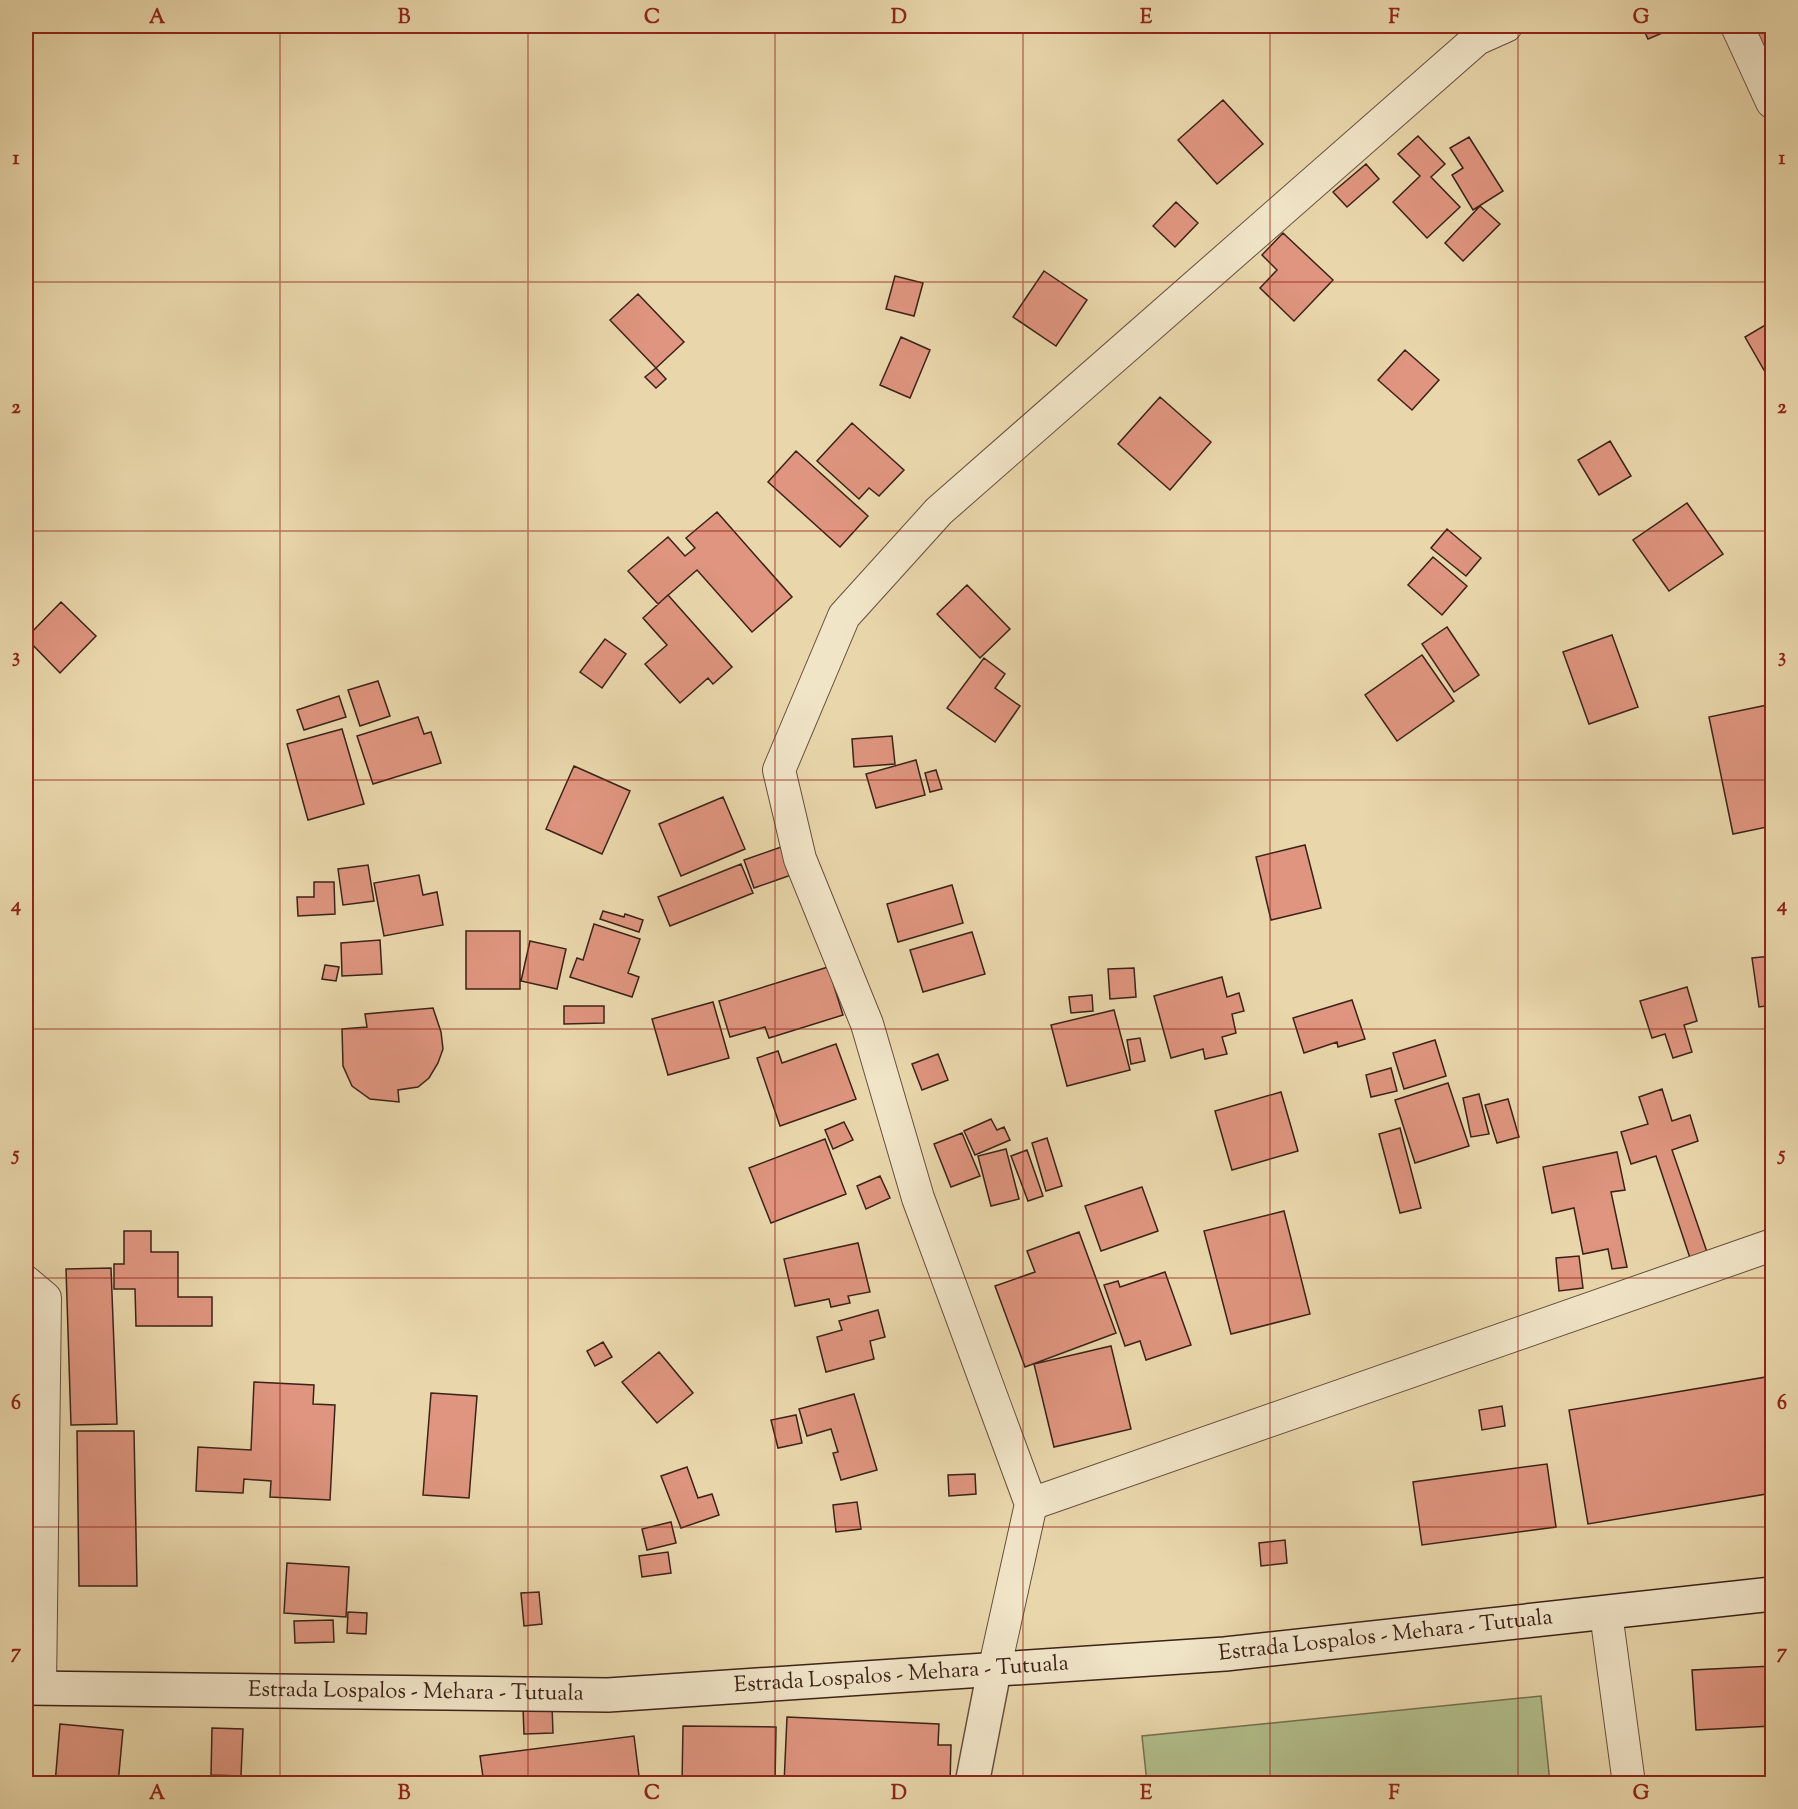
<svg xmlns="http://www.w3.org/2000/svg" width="1798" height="1809" viewBox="0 0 1798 1809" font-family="'Sorts Mill Goudy',serif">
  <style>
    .green { fill: #b2bf8c; stroke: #777052; stroke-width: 1.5 }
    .building { fill: #df957f; stroke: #3c2219; stroke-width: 1.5 }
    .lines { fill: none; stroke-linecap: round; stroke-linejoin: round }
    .minor-casing { stroke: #674f3e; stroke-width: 34 }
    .tertiary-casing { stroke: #674f3e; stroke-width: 36 }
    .secondary-casing { stroke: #3c2219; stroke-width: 36 }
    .minor { stroke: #f1e5c8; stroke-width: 32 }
    .tertiary { stroke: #f1e5c8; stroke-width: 33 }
    .secondary { stroke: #f1e5c8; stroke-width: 33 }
    .grid { fill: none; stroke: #8f2418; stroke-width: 1.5; stroke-opacity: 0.55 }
    .labels { text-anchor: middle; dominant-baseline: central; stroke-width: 4.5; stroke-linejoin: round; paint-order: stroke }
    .street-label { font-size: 22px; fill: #3c2219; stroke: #f1e5c8 }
    .neatline { fill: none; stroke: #8f2418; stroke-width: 2 }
    .grid-label { font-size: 20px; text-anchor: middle; font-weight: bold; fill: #8f2418 }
  </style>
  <rect width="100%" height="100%" fill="#e9d7ab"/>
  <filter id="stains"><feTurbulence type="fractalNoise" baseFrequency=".00333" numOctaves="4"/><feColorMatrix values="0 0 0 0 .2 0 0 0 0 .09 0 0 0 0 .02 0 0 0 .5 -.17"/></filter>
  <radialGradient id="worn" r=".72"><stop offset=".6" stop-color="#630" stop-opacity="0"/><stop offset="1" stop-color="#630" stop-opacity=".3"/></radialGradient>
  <path class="green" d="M1541 1696 1550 1783H1147L1142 1736Z"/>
  <path class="building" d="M1642 26H1679L1648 39Z
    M1752 26H1772V56L1768 58Z
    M1223 100 1263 144 1217 184 1178 140Z
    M1418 136 1445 164 1431 177 1460 207 1427 238 1393 202 1420 176 1398 154Z
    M1469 137 1503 191 1473 210 1452 175 1463 168 1450 148Z
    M1366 164 1379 179 1347 207 1333 192Z
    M1176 202 1198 223 1175 247 1153 226Z
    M1480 206 1500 224 1463 261 1445 243Z
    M1283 233 1333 280 1294 321 1260 288 1277 270 1262 255Z
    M1044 271 1087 300 1056 346 1013 317Z
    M895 276 923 283 914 316 886 309Z
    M638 294 684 342 656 368 610 320Z
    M1772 321V384L1745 337Z
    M901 337 930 350 910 398 880 385Z
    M1405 350 1439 380 1412 410 1378 380Z
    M656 368 666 379 656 388 645 377Z
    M1160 397 1211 442 1170 490 1118 444Z
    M852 423 904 470 879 496 869 488 859 499 817 461Z
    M1610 441 1631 476 1599 495 1578 460Z
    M796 451 868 516 840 547 768 482Z
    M1687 503 1723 554 1669 591 1633 540Z
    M717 512 792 597 752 632 697 570 658 604 628 571 668 537 685 556 695 548 686 538Z
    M1447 529 1481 558 1466 576 1431 548Z
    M1433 557 1467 586 1442 615 1408 585Z
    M967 585 1010 629 980 658 937 614Z
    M668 595 732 667 713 684 708 678 680 703 645 664 667 645 643 618Z
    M61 602 96 636 60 673 26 638Z
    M1447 627 1479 675 1454 692 1422 644Z
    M1612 635 1638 707 1589 724 1563 652Z
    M605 639 626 654 602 688 580 672Z
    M1422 655 1454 701 1397 741 1365 695Z
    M984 658 1005 674 995 688 1020 706 995 742 947 708Z
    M378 681 390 716 360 726 348 690Z
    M339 696 346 717 304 730 297 710Z
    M1772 704V826L1733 834 1709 717Z
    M418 717 424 734 431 732 441 763 373 784 357 736Z
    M342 729 364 804 308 820 287 744Z
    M892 736 895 764 854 767 852 739Z
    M916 760 925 795 876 808 866 774Z
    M574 766 630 791 602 854 546 829Z
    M936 770 942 789 930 792 925 773Z
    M723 797 745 849 681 876 659 824Z
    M1305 845 1321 908 1271 920 1256 857Z
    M784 846 794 874 754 888 744 860Z
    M741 864 753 893 670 926 658 897Z
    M368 865 374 901 343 905 338 869Z
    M419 875 423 895 437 892 443 925 384 936 374 883Z
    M314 882H334L335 914 298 916 297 897H314Z
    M952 885 963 923 898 942 887 904Z
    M603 911 624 917 625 914 643 920 639 932 600 919Z
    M594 924 640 939 628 973 639 977 632 997 570 977 577 958 583 960Z
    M466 931H520V989H466Z
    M972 932 985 974 923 992 910 950Z
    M380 940 382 974 342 976 341 943Z
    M530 941 566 949 557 989 521 981Z
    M1772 956V1005L1759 1007 1752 958Z
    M325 965 339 967 336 981 322 979Z
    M828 967 843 1015 769 1038 765 1027 730 1037 719 1001Z
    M1134 968 1136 997 1110 999 1108 969Z
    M1222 977 1227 997 1239 993 1244 1011 1232 1014 1236 1033 1222 1037 1227 1054 1205 1059 1203 1049 1171 1058 1154 996Z
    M1687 987 1697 1021 1684 1025 1692 1052 1673 1058 1665 1034 1652 1038 1640 1001Z
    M1092 995 1093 1011 1071 1013 1069 997Z
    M1352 1000 1365 1039 1338 1047 1337 1042 1304 1053 1293 1018Z
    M713 1002 729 1058 668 1075 652 1019Z
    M564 1006H604V1023L564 1024Z
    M433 1008 441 1032 443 1049 438 1063 429 1078 418 1087 398 1090 399 1102 370 1099 352 1086 343 1066 342 1029 367 1027 365 1014Z
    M1114 1010 1130 1070 1067 1086 1051 1025Z
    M1140 1038 1145 1061 1131 1064 1127 1040Z
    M1435 1040 1446 1076 1404 1089 1393 1053Z
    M836 1044 856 1099 780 1126 757 1058 778 1051 782 1063Z
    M938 1054 948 1080 922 1090 912 1064Z
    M1391 1068 1397 1091 1371 1097 1366 1075Z
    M1448 1083 1469 1146 1415 1163 1395 1100Z
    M1662 1089 1672 1121 1690 1115 1698 1141 1672 1150 1707 1252 1690 1258 1656 1156 1631 1164 1621 1132 1648 1124 1639 1097Z
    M1281 1092 1298 1151 1232 1170 1215 1111Z
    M1479 1094 1489 1134 1471 1137 1463 1098Z
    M1508 1099 1519 1137 1497 1143 1485 1105Z
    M991 1119 997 1130 1004 1127 1010 1140 975 1155 964 1131Z
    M844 1122 853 1140 833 1149 825 1130Z
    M1400 1128 1421 1208 1400 1213 1379 1134Z
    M962 1133 980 1176 951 1187 934 1144Z
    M1047 1138 1062 1186 1046 1191 1032 1143Z
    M825 1139 846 1194 771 1223 749 1168Z
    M1006 1149 1019 1199 991 1206 978 1156Z
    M1027 1150 1043 1196 1028 1201 1011 1156Z
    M1617 1152 1625 1190 1611 1192 1627 1267 1612 1269 1608 1249 1583 1254 1574 1208 1552 1213 1543 1167Z
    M880 1176 890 1198 866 1209 857 1186Z
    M1142 1187 1158 1231 1101 1251 1085 1206Z
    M1284 1211 1310 1314 1231 1334 1204 1231Z
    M124 1231H151V1252H178V1297H212V1326H136L135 1289H114V1264H124Z
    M1079 1232 1116 1333 1025 1367 995 1286 1035 1272 1027 1251Z
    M858 1243 870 1292 848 1296 850 1303 831 1307 829 1299 795 1306 784 1259Z
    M1579 1256 1583 1288 1559 1291 1556 1258Z
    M111 1268 117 1424 71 1425 66 1269Z
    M1165 1272 1191 1345 1146 1360 1140 1341 1125 1346 1104 1285 1118 1281 1120 1287Z
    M878 1310 885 1337 870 1341 874 1359 826 1372 817 1337 842 1330 839 1321Z
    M603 1342 612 1357 595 1366 587 1351Z
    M1111 1346 1131 1429 1054 1447 1034 1364Z
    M659 1352 693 1393 657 1423 622 1382Z
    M1772 1376V1493L1588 1524 1569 1410Z
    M254 1382 314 1385 313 1404 335 1405 330 1500 270 1497 271 1481 244 1479 243 1493 196 1491 198 1447 251 1450Z
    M431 1393 477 1396 469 1498 423 1495Z
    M854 1394 877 1470 841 1480 833 1453 838 1452 831 1429 807 1436 799 1409Z
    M1502 1406 1505 1426 1482 1430 1479 1410Z
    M796 1415 802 1443 778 1448 771 1420Z
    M77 1431H134L137 1586H79Z
    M26 1441H29L28 1505H26Z
    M1547 1464 1556 1527 1422 1545 1413 1482Z
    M687 1467 698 1498 712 1494 719 1515 681 1528 661 1476Z
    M975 1474 976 1494 949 1496 948 1475Z
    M857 1502 861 1529 836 1532 833 1505Z
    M671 1522 676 1543 647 1550 642 1529Z
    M1285 1540 1287 1563 1261 1566 1259 1543Z
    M668 1552 671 1573 642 1577 639 1556Z
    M287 1563 349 1567 346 1617 284 1613Z
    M539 1592 542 1624 524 1626 521 1593Z
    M348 1612 367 1613 366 1634 347 1633Z
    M333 1620 334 1642 295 1643 294 1621Z
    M1772 1666V1726L1696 1730 1692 1670Z
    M552 1706 553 1733 524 1734 523 1708Z
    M787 1717 939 1724 938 1745H951L950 1784H784Z
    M60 1724 123 1730 118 1784H55Z
    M683 1726 776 1727 775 1784H682Z
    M212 1728 243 1729 241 1776 211 1775Z
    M634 1736 640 1784H484L480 1756Z"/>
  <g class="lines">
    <defs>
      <path id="minor" d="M1737 26 1772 102
        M26 1282 45 1298 40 1688
        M1031 1504 1772 1245
        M1606 1613 1629 1784
        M994 1671 1031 1504 918 1198 867 1024 800 859 779 770 844 616 939 511 1477 39 1506 26"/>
      <path id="tertiary" d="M972 1784 994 1671"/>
      <g id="secondary">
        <path id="s1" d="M26 1688 608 1695 1225 1654 1772 1594"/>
      </g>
    </defs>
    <use href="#minor" class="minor-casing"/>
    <use href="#tertiary" class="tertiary-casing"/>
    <use href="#secondary" class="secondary-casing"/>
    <use href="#minor" class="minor"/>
    <use href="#tertiary" class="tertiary"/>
    <use href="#secondary" class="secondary"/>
  </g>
  <path class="grid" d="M280 26V1784M528 26V1784M775 26V1784M1023 26V1784M1270 26V1784M1518 26V1784M26 282H1772M26 531H1772M26 780H1772M26 1029H1772M26 1278H1772M26 1527H1772"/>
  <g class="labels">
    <g class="street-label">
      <text stroke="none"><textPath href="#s1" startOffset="1362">Estrada Lospalos - Mehara - Tutuala</textPath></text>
      <text stroke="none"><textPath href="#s1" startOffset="876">Estrada Lospalos - Mehara - Tutuala</textPath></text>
      <text stroke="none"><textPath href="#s1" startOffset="390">Estrada Lospalos - Mehara - Tutuala</textPath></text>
    </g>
  </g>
  <rect width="1798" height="1809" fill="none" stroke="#e9d7ab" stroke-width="66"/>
  <rect x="33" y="33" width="1732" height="1743" class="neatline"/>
  <g class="grid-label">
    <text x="157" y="23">A</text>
    <text x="404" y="23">B</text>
    <text x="652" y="23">C</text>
    <text x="899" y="23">D</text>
    <text x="1146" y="23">E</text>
    <text x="1394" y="23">F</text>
    <text x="1641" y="23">G</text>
    <text x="16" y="164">1</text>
    <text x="1782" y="164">1</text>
    <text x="16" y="413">2</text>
    <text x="1782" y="413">2</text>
    <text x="16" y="662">3</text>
    <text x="1782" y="662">3</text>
    <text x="16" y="911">4</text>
    <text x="1782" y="911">4</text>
    <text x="16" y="1160">5</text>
    <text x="1782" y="1160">5</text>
    <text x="16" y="1409">6</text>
    <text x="1782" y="1409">6</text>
    <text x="16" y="1658">7</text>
    <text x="1782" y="1658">7</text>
    <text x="157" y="1799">A</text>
    <text x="404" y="1799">B</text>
    <text x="652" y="1799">C</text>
    <text x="899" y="1799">D</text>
    <text x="1146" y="1799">E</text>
    <text x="1394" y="1799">F</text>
    <text x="1641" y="1799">G</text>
  </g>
  <rect width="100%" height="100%" filter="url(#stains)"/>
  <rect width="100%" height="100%" fill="url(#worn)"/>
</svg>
